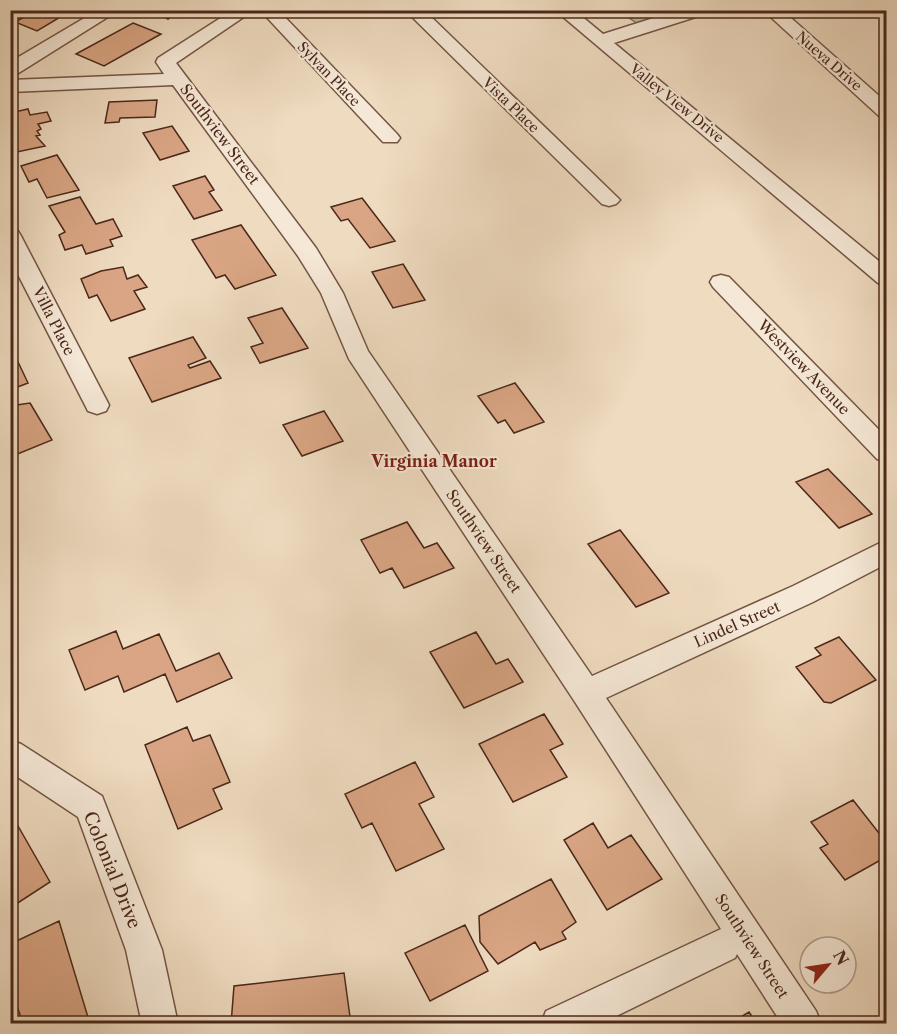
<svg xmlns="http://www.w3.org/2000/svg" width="897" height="1034" viewBox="0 0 897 1034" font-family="'Libre Caslon Text',serif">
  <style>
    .green { fill: #b2c197; stroke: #7e7458; stroke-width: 1.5 }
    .building { fill: #d9a584; stroke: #4b281a; stroke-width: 1.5 }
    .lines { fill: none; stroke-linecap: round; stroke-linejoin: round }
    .street-casing { stroke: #745544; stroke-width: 3 }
    .street { fill: #f5e8d6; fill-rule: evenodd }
    .labels { text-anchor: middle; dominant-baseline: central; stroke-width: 4.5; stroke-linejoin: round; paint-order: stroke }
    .far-street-label { font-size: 14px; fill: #4b281a; stroke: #f5e8d6 }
    .street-label { font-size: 15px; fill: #4b281a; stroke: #f5e8d6 }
    .neighbourhood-label { font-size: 16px; font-weight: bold; fill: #7a1f14; stroke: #f5e8d6 }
    .near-street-label { font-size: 18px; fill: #4b281a; stroke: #f5e8d6 }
  </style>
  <rect width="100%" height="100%" fill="#efdbc0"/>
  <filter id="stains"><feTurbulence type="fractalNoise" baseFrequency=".00333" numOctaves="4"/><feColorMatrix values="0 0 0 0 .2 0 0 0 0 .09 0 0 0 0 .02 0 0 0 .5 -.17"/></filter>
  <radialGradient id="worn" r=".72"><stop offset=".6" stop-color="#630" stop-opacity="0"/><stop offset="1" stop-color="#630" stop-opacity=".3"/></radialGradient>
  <path class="green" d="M619 11H673L638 24Z"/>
  <path class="building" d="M37 10H61L67 13 37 31 15 22Z
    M151 10H181L168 19Z
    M133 23 161 34 104 66 76 54Z
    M157 100 155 117 120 118 119 122 105 123 109 102Z
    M28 109 30 115 47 112 51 121 38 124 41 129 37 131 40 135 36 136 45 146 17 152 10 140V113Z
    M172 126 189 151 160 160 143 133Z
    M57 155 79 190 47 198 37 179 29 182 21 166Z
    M205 176 214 190 209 192 222 210 194 219 173 186Z
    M80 197 96 224 113 219 122 236 110 240 113 246 86 254 82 245 65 250 59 235 65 232 49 206Z
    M362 198 395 241 370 248 348 219 341 221 331 207Z
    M241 225 276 275 235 289 225 275 216 278 192 240Z
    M403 264 425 300 393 308 372 272Z
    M123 267 127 279 138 275 147 287 134 291 145 309 111 321 97 295 89 298 81 279 101 271Z
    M282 308 308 348 260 363 251 347 263 343 248 318Z
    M193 337 206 358 188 365 190 368 210 361 221 378 152 402 129 358Z
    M10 345 28 383 10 390Z
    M515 383 544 422 514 433 505 420 498 423 478 396Z
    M30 403 52 440 15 455 10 445V406Z
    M324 411 343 441 302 456 283 425Z
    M828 469 872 514 839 528 796 482Z
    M407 522 424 548 437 543 454 568 404 588 392 568 380 573 361 540Z
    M620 530 669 593 636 607 588 544Z
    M116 631 123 649 159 634 176 671 219 653 232 678 177 702 165 674 124 692 118 676 85 690 69 650Z
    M476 632 496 664 508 659 523 682 464 708 430 652Z
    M839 637 876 680 831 703 824 702 796 667 821 655 815 648Z
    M544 714 563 744 550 750 567 777 513 802 479 744Z
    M187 727 193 741 210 735 230 782 213 789 222 809 178 829 145 745Z
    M415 762 434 797 419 804 444 849 396 871 372 823 362 828 345 794Z
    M853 800 886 842V857L845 880 820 848 828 844 811 822Z
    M10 812 50 882 10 908Z
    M593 823 608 848 631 835 662 879 607 910 564 840Z
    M551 879 576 922 562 932 566 939 540 950 535 942 498 964 480 942 479 916Z
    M59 921 90 1024H23L10 984V944Z
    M465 925 488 971 430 1001 405 953Z
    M344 973 351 1024H231L234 986Z
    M749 1012 757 1024H729Z"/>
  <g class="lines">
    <defs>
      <path id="street" d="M98 10H119L17 74 10 75V62Z
        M233 10H254L176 63 316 248 343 293 368 351 592 676 793 586 886 540V564L813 602 606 698 816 1011 821 1024H782L737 954 735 958 600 1024H541L546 1011 721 929 575 702 349 359 321 293 298 256 173 85 10 92V80L164 74 156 62 158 58Z
        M260 10H278L397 134 400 138 397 142H383Z
        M405 10H424L616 196 620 200 616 204 609 206 602 204Z
        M555 10H574L603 34 679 10H707L705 14 614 43 886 267V285L878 283Z
        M763 10H782L886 102V118L879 116Z
        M10 229 18 231 21 236 109 405 106 411 97 414 88 411 85 405 10 259Z
        M721 275 729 277 886 437V461L877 459 713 287 710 282 713 277Z
        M10 740 21 744 102 796 162 950 178 1024H142L126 950 78 817 10 772Z"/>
    </defs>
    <use href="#street" class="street-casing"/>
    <use href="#street" class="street"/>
  </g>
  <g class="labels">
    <g class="far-street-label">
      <text transform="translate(829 61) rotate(41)">Nueva Drive</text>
      <text transform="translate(329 74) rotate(46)">Sylvan Place</text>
      <text transform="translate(677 103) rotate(39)">Valley View Drive</text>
      <text transform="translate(511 105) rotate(44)">Vista Place</text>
    </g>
    <g class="street-label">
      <text transform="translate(220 134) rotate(53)">Southview Street</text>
      <text transform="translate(54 321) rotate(63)">Villa Place</text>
      <text transform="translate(804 367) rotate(46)">Westview Avenue</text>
      <text transform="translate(484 541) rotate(56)">Southview Street</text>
      <text transform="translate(737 624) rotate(-24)">Lindel Street</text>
      <text transform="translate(752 946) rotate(57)">Southview Street</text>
    </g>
    <g class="neighbourhood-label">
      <text x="434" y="461">Virginia Manor</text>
    </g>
    <g class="near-street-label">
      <text transform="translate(112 870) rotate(68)">Colonial Drive</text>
    </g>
  </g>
  <rect width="897" height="1034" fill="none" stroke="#efdbc0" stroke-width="36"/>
  <rect x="12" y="12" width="873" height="1010" fill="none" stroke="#4b281a" stroke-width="3"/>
  <rect x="18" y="18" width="861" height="998" fill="none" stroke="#4b281a" stroke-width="1.5"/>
  <g transform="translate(828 965) rotate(61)"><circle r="28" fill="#f5e8d6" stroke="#b19b8b" stroke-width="1.5"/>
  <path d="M0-4.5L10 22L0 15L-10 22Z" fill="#8f2418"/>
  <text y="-9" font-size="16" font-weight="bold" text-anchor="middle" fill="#4b281a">N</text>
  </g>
  <rect width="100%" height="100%" filter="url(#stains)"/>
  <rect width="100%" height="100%" fill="url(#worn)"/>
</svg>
